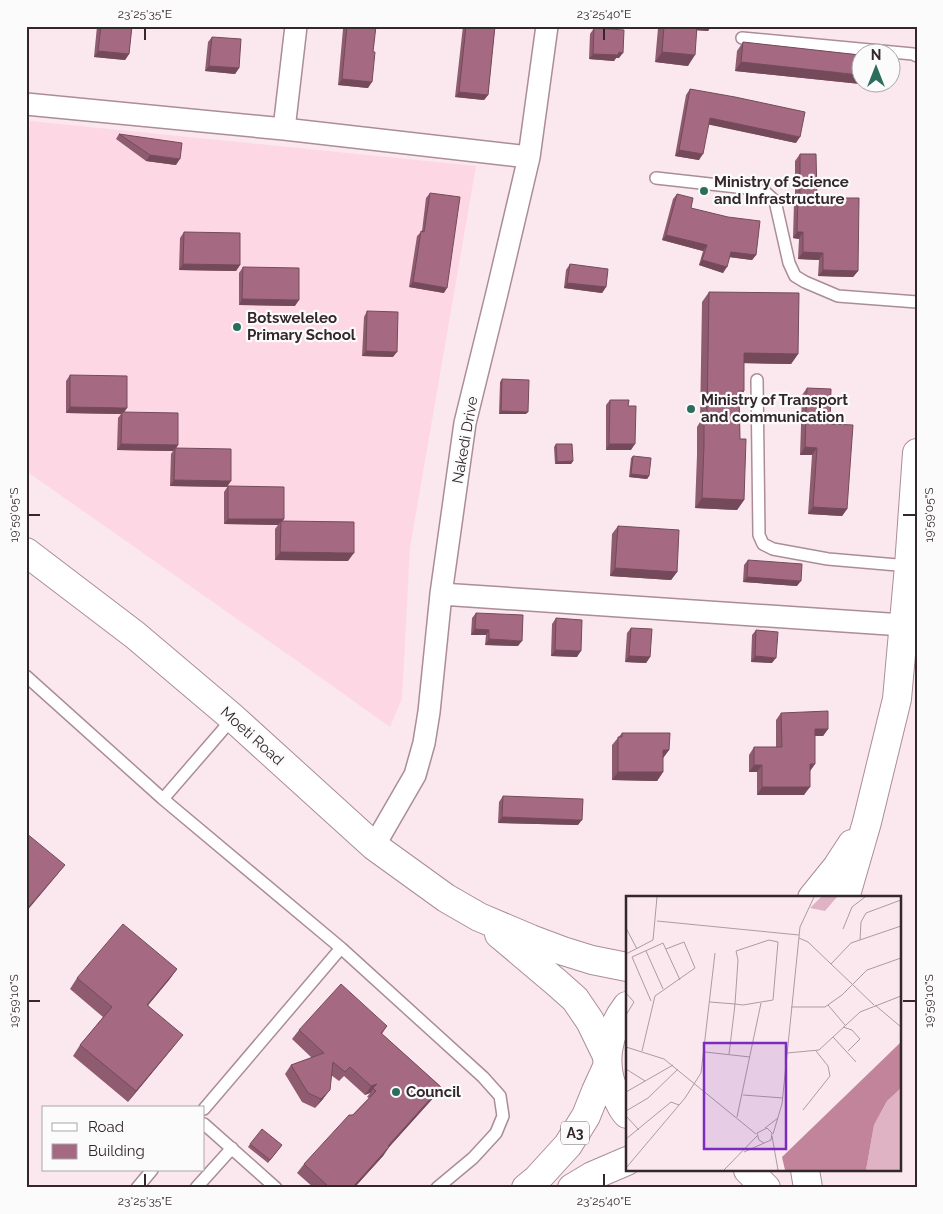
<svg xmlns="http://www.w3.org/2000/svg" width="943" height="1214" viewBox="0 0 943 1214" font-family="Raleway,sans-serif">
  <style>
    .built { fill: #fed7e5 }
    .lines { fill: none; stroke-linecap: round; stroke-linejoin: round }
    .service-casing { stroke: #aa8d97; stroke-width: 14 }
    .minor-casing { stroke: #aa8d97; stroke-width: 24 }
    .tertiary-casing { stroke: #aa8d97; stroke-width: 30 }
    .secondary-casing { stroke: #aa8d97; stroke-width: 30 }
    .trunk-casing { stroke: #aa8d97; stroke-width: 30 }
    .service { stroke: #fff; stroke-width: 11 }
    .minor { stroke: #fff; stroke-width: 21 }
    .tertiary { stroke: #fff; stroke-width: 28 }
    .secondary { stroke: #fff; stroke-width: 28 }
    .trunk { stroke: #fff; stroke-width: 28 }
    .wall { fill: #8e5b6f }
    .shaded-wall { fill: #744a5a }
    .building { fill: #a56a81; stroke: #744a5a }
    .ticks { fill: none; stroke: #33272b; stroke-width: 2 }
    .poi-dot { fill: #2c6e5e; stroke: #fbfbfb; stroke-width: 2 }
    .labels { text-anchor: middle; dominant-baseline: central; stroke-width: 4.5; stroke-linejoin: round; paint-order: stroke }
    .shield { fill: #fbfbfb; stroke: #6f6769; stroke-width: 1 }
    .shield-label { font-size: 14px; font-weight: bold; fill: #33272b }
    .poi-label { font-size: 15px; font-weight: bold; fill: #33272b; stroke: #fbfbfb; text-anchor: start }
    .street-label { font-size: 15px; fill: #33272b; stroke: #fbfbfb }
    .inset-road { fill: none; stroke: #ab9ba0; stroke-width: 1 }
    .view { fill: #7b2cbf; fill-opacity: 0.15; stroke: #7b2cbf; stroke-width: 2.5 }
    .inset-edge { fill: none; stroke: #33272b; stroke-width: 2.5 }
    .neatline { fill: none; stroke: #33272b; stroke-width: 2 }
    .ticks-label { font-size: 12px; text-anchor: middle; fill: #33272b }
  </style>
  <rect width="100%" height="100%" fill="#fbe8ee"/>
  <path class="built" d="M30 121 476 166 410 548 402 699 390 727 310 670 26 471V183Z"/>
  <g class="lines">
    <defs>
      <path id="service" d="M742 38 913 54 917 56
        M656 178 755 189 765 192 775 201 789 263 795 276 805 282 838 296 917 302
        M757 380 759 535 763 544 773 549 828 559 909 566
        M26 676 163 799 341 948 483 1077 500 1096 503 1116 496 1133 473 1158 437 1188
        M163 799 233 718
        M204 1109 341 948
        M204 1124 276 1188
        M137 1188 152 1170
        M196 1188 232 1148"/>
      <path id="minor" d="M26 104 284 129 529 157
        M284 129 296 26
        M441 594 903 625
        M374 846 415 775 424 743 429 712 441 594 465 423 497 293 529 157 547 26"/>
      <path id="tertiary" d="M26 552 135 635 233 718 374 846 446 898 479 917 531 939 563 951 592 960 627 967
        M499 934 557 983 575 999 590 1021 607 1056"/>
      <path id="secondary" d="M812 898 837 867 852 844
        M845 898 867 822 897 699 909 566 917 453"/>
      <path id="trunk" d="M627 1006C607 1032 600 1067 617 1097 620 1103 622 1109 627 1114
        M748 1170 766 1188
        M805 1170 808 1188
        M526 1188 537 1179 568 1145 586 1116 596 1091 607 1067
        M572 1188 592 1176 627 1161"/>
    </defs>
    <use href="#service" class="service-casing"/>
    <use href="#minor" class="minor-casing"/>
    <use href="#tertiary" class="tertiary-casing"/>
    <use href="#secondary" class="secondary-casing"/>
    <use href="#trunk" class="trunk-casing"/>
    <use href="#service" class="service"/>
    <use href="#minor" class="minor"/>
    <use href="#tertiary" class="tertiary"/>
    <use href="#secondary" class="secondary"/>
    <use href="#trunk" class="trunk"/>
  </g>
  <path class="wall" d="M97 26H132L129 54 125 60 94 57Z
    M341 26H376L368 88 338 85 343 29 341 28Z
    M463 26H495L488 95 484 100 455 97Z
    M647 26H711L708 31 697 30 688 66 655 62 658 28 647 27Z
    M594 28 619 58H616L614 61 589 59 590 34Z
    M212 37 239 68 235 74 205 71 208 42Z
    M743 42 880 86 735 71 737 51Z
    M690 89 796 143 708 124 699 160 675 156 686 95Z
    M119 134 176 165 146 161 116 139Z
    M800 154 817 196 858 271 853 277 818 276 819 260 798 259 799 239 793 238 794 202 795 200V161Z
    M430 193 444 293 409 287 417 236 422 231 426 198Z
    M677 194 691 208 756 255 752 260 730 257 723 273 699 265 703 251 662 240 673 199Z
    M184 232 240 265 236 271 179 270 180 238Z
    M570 264 606 287 602 293 564 288 566 270Z
    M243 267 295 306 239 305V273Z
    M709 292 798 354 791 364 744 363V391L739 398 740 439 744 500 737 510 695 508 697 455V427L700 422 702 302Z
    M367 311 393 357 362 356 364 317Z
    M70 375 124 412 178 445 176 448 227 487 170 486 171 454 173 451 117 450 118 418 121 414 66 413V381Z
    M502 379 526 414H499L500 382Z
    M807 388 830 424 847 509 842 516 808 514 812 455H800L802 395Z
    M610 400 628 406 631 450H606V405Z
    M556 444 573 461 571 464H555L554 447Z
    M633 456 649 476 647 479 629 477 631 458Z
    M228 486 283 521 348 561 275 560V529L278 525 224 524V492Z
    M618 526 677 572 671 580 610 576 612 534Z
    M748 560 797 586 743 582 744 565Z
    M476 613 518 646 485 645 486 635H471L472 618Z
    M556 618 577 657 551 656 552 624Z
    M631 628 650 657 646 663 625 662 627 633Z
    M756 630 772 663 751 662 752 635Z
    M781 713 828 729 823 736H815V764L810 771 804 795H757V772H749V755L754 747H776V720Z
    M622 733 669 750 663 758V772L657 781 612 780V745Z
    M503 796 578 825 498 823 499 802Z
    M177 969 169 980 148 1005 175 1045 128 1102 73 1056 80 1045 103 1017 70 989 77 978Z
    M387 1026 382 1034 441 1087 435 1096 389 1147 383 1156 354 1188H314L297 1173 304 1164 369 1098 367 1097 370 1093 365 1095 344 1076 339 1081 331 1075 323 1099 315 1108 302 1102 285 1074 291 1065 312 1058 292 1039 299 1030Z
    M250 1144 282 1145 268 1163 248 1147Z"/>
  <path class="shaded-wall" d="M648 26H659L658 28 647 27Z
    M693 26H711L708 31 690 30Z
    M98 51 129 54 125 60 94 57Z
    M619 52 623 53 619 58H616L614 61 589 59 593 54Z
    M662 52 695 55 688 66 655 62Z
    M741 62 860 75V82H882L880 86 735 71Z
    M209 66 239 68 235 74 205 71Z
    M342 79 372 82 368 88 338 85Z
    M459 92 488 95 484 100 455 97Z
    M710 118 800 137 796 143 706 124Z
    M679 150 703 154 699 160 675 156Z
    M150 155 180 159 176 165 146 161Z
    M797 232H803L799 239 793 238Z
    M666 235 707 245 703 251 662 240Z
    M731 252 756 255 752 260 728 257Z
    M803 252 823 253 819 260 798 259Z
    M702 260 727 267 723 273 699 265Z
    M183 264 240 265 236 271 179 270Z
    M823 270 858 271 853 277 818 276Z
    M413 282 447 288 444 293 409 287Z
    M567 283 606 287 602 293 564 288Z
    M242 299 299 300 295 306 239 305Z
    M366 351 397 352 393 357 362 356Z
    M744 353 798 354 791 364 737 363Z
    M739 391H744L737 401Z
    M70 407 127 408 123 414 122 412 121 414 66 413Z
    M501 411 528 412 526 414H499Z
    M121 444 178 445 175 450V448L173 451 117 450Z
    M609 444H635L631 450H606Z
    M805 447 817 448 812 455H800Z
    M573 461 571 464H555L557 462Z
    M631 474 649 476 647 479 629 477Z
    M174 480 231 481 227 487 170 486Z
    M702 498 744 500 737 510 695 508Z
    M813 507 847 509 842 516 808 514Z
    M228 519H284L281 524V521L278 525 224 524Z
    M280 552 354 553 348 561 275 560Z
    M615 568 677 572 671 580 610 576Z
    M747 577 801 581 797 586 743 582Z
    M475 629 489 630 486 635H471Z
    M489 639 522 641 518 646 485 645Z
    M555 650 581 651 577 657 551 656Z
    M629 656 650 657 646 663 625 662Z
    M755 656 776 658 772 663 751 662Z
    M815 729H828L823 736H810Z
    M663 750H669L663 758Z
    M810 764H815L810 771 804 772Z
    M754 765H762L757 772H749Z
    M618 772H663L657 781 612 780Z
    M762 787H810L804 795H757Z
    M502 817 582 820 578 825 498 823Z
    M65 865 57 875 26 912V910Z
    M177 969 169 980 140 1015 147 1005Z
    M183 1035 175 1045 128 1102 136 1091Z
    M377 1084 370 1093 365 1095 371 1086Z
    M441 1087 435 1096 382 1155 388 1146Z
    M330 1090 323 1099 315 1108 321 1099Z
    M389 1147 383 1156 354 1188H352Z"/>
  <path class="building" d="M101 26H132L129 54 98 51Z
    M347 26H376L373 52H375L372 82 342 79Z
    M466 26H495L488 95 459 92Z
    M664 26H697L695 55 662 52Z
    M594 28 624 30 623 53 619 52 618 55 593 54Z
    M212 37 241 39 239 68 209 66Z
    M743 42 860 55V75L741 62Z
    M690 89 735 97 805 112 800 137 710 118 703 154 679 150Z
    M119 134 182 143 180 159 150 155Z
    M800 154H816L817 196 838 197V198H859L858 271 823 270V253L803 252V232H797L798 195 800 196Z
    M430 193 460 197 447 288 413 282 421 231 424 232Z
    M677 194 693 198 691 208 728 217 760 221 756 255 731 252 727 267 702 260 707 245 666 235Z
    M184 232 240 233V265L183 264Z
    M570 264 608 269 606 287 567 283Z
    M243 267 299 268V300L242 299Z
    M709 292 799 293 798 354 744 353V391H739L740 439H746L744 500 702 498 704 445V417H707Z
    M367 311 398 312 397 352 366 351Z
    M70 375 127 376V408L70 407Z
    M502 379 529 380 528 412 501 411Z
    M807 388 831 389 830 424 853 425 847 509 813 507 817 448 805 447Z
    M610 400H629L628 406H636L635 444H609Z
    M122 412 178 413V445L121 444Z
    M556 444H572L573 461 557 462Z
    M175 448 231 449V481L174 480Z
    M633 456 651 458 649 476 631 474Z
    M228 486 284 487V519H228Z
    M281 521 354 522V553L280 552Z
    M618 526 679 530 677 572 615 568Z
    M748 560 802 564 801 581 747 577Z
    M476 613 523 615 522 641 489 639V630L475 629Z
    M556 618 582 620 581 651 555 650Z
    M631 628 652 629 650 657 629 656Z
    M756 630 778 632 776 658 755 656Z
    M828 711V729H815V764H810V787H762V765H754V747H782L781 713Z
    M622 733H670L669 750H663V772H618V737H622Z
    M503 796 583 799 582 820 502 817Z
    M26 833 65 865 26 910Z
    M123 924 177 969 147 1005 183 1035 136 1091 80 1045 112 1007 77 978Z
    M341 984 387 1026 381 1033 441 1087 388 1146 389 1147 352 1188H330L304 1164 349 1115H353L376 1091 373 1088 377 1084 371 1086 350 1067 345 1072 333 1062 330 1090 321 1099 308 1093 291 1065 324 1053 299 1030Z
    M262 1129 282 1145 270 1160 250 1144Z"/>
  <path class="ticks" d="M145 28V40M604 28V40M28 515H40M903 515H916M28 1001H40M903 1001H916M145 1174V1186M604 1174V1186"/>
  <g class="poi-dot">
    <circle cx="704" cy="191" r="5"/>
    <circle cx="237" cy="327" r="5"/>
    <circle cx="691" cy="409" r="5"/>
    <circle cx="396" cy="1092" r="5"/>
  </g>
  <g class="labels">
    <rect class="shield" x="561" y="1121.5" width="28" height="23" rx="4"/>
    <g class="shield-label">
      <text x="575" y="1133">A3</text>
    </g>
    <g class="poi-label">
      <text x="714" y="182">Ministry of Science<tspan x="714" dy="17">and Infrastructure</tspan></text>
      <text x="247" y="318">Botsweleleo<tspan x="247" dy="17">Primary School</tspan></text>
      <text x="701" y="400">Ministry of Transport<tspan x="701" dy="17">and communication</tspan></text>
      <text x="406" y="1092">Council</text>
    </g>
    <g class="street-label">
      <text transform="translate(465 440) rotate(-80)">Nakedi Drive</text>
      <text transform="translate(252 736) rotate(42)">Moeti Road</text>
    </g>
  </g>
  <g transform="translate(626 896)">
    <rect width="275" height="275" fill="#fbe8ee"/>
    <path d="M195 1H211L199 15 184 12ZM275 192V274H240L248 229 261 205Z" fill="#dfb3c3"/>
    <path d="M275 146V192L261 205 248 229 240 274H159L156 261Z" fill="#c1849b"/>
    <path class="inset-road" d="M31 25 173 39M0 32 11 53M217 33 226 11 239 1M173 42 182 46 248 109M234 44 235 26 240 17 275 4M20 55 37 93M0 58 27 44 31 1M205 68 225 47 275 30M0 97 8 106 0 119M25 105 6 61 37 47 54 84M84 106 109 108 117 109 147 104 152 46 143 44 110 55 112 64 109 108 108 117 103 158M202 109 219 129M249 109 275 131M165 111H199L216 99 241 74 275 62M217 131 226 134 234 143 222 155M207 141 230 166M0 151 38 163 130 238M16 155 29 100 69 72 58 46 40 53M79 156 124 161M161 157 193 154 234 116 275 100M0 173 19 185M0 196 47 169M117 199 157 202M177 214 204 180 202 170 190 155M0 215 22 202 52 173M0 220 13 234M111 221 135 107M139 232 152 222M147 238 156 208 174 31 188 1M146 240 152 274M0 243 45 206 53 209M118 256 145 244 146 237 141 232 131 237 133 244 138 247M0 272 59 202 75 177 89 57M98 274 131 240"/>
    <path class="view" d="M78 147H160V253H78Z"/>
    <rect width="275" height="275" class="inset-edge"/>
  </g>
  <rect width="943" height="1214" fill="none" stroke="#fbfbfb" stroke-width="55"/>
  <rect x="42" y="1106" width="162" height="65" fill="#fbfbfb" stroke="#aba6a8"/>
  <rect x="52" y="1123" width="25" height="8" fill="#ffffff" stroke="#aba6a8"/>
  <text x="88" y="1132" font-size="15" fill="#33272b">Road</text>
  <rect x="52" y="1144" width="25" height="15" fill="#a56a81" stroke="#aba6a8"/>
  <text x="88" y="1156" font-size="15" fill="#33272b">Building</text>
  <g transform="translate(876 68)"><circle r="24" fill="#fbfbfb" stroke="#aba6a8"/>
  <path d="M0-4L9 19L0 12L-9 19Z" fill="#2c6e5e"/>
  <text y="-8" font-size="14" font-weight="bold" text-anchor="middle" fill="#33272b">N</text>
  </g>
  <rect x="28" y="28" width="888" height="1158" class="neatline"/>
  <g class="ticks-label">
    <text x="145" y="18">23°25'35"E</text>
    <text x="604" y="18">23°25'40"E</text>
    <text transform="translate(14 515) rotate(-90)" y="4">19°59'05"S</text>
    <text transform="translate(929 515) rotate(-90)" y="4">19°59'05"S</text>
    <text transform="translate(14 1001) rotate(-90)" y="4">19°59'10"S</text>
    <text transform="translate(929 1001) rotate(-90)" y="4">19°59'10"S</text>
    <text x="145" y="1205">23°25'35"E</text>
    <text x="604" y="1205">23°25'40"E</text>
  </g>
</svg>
